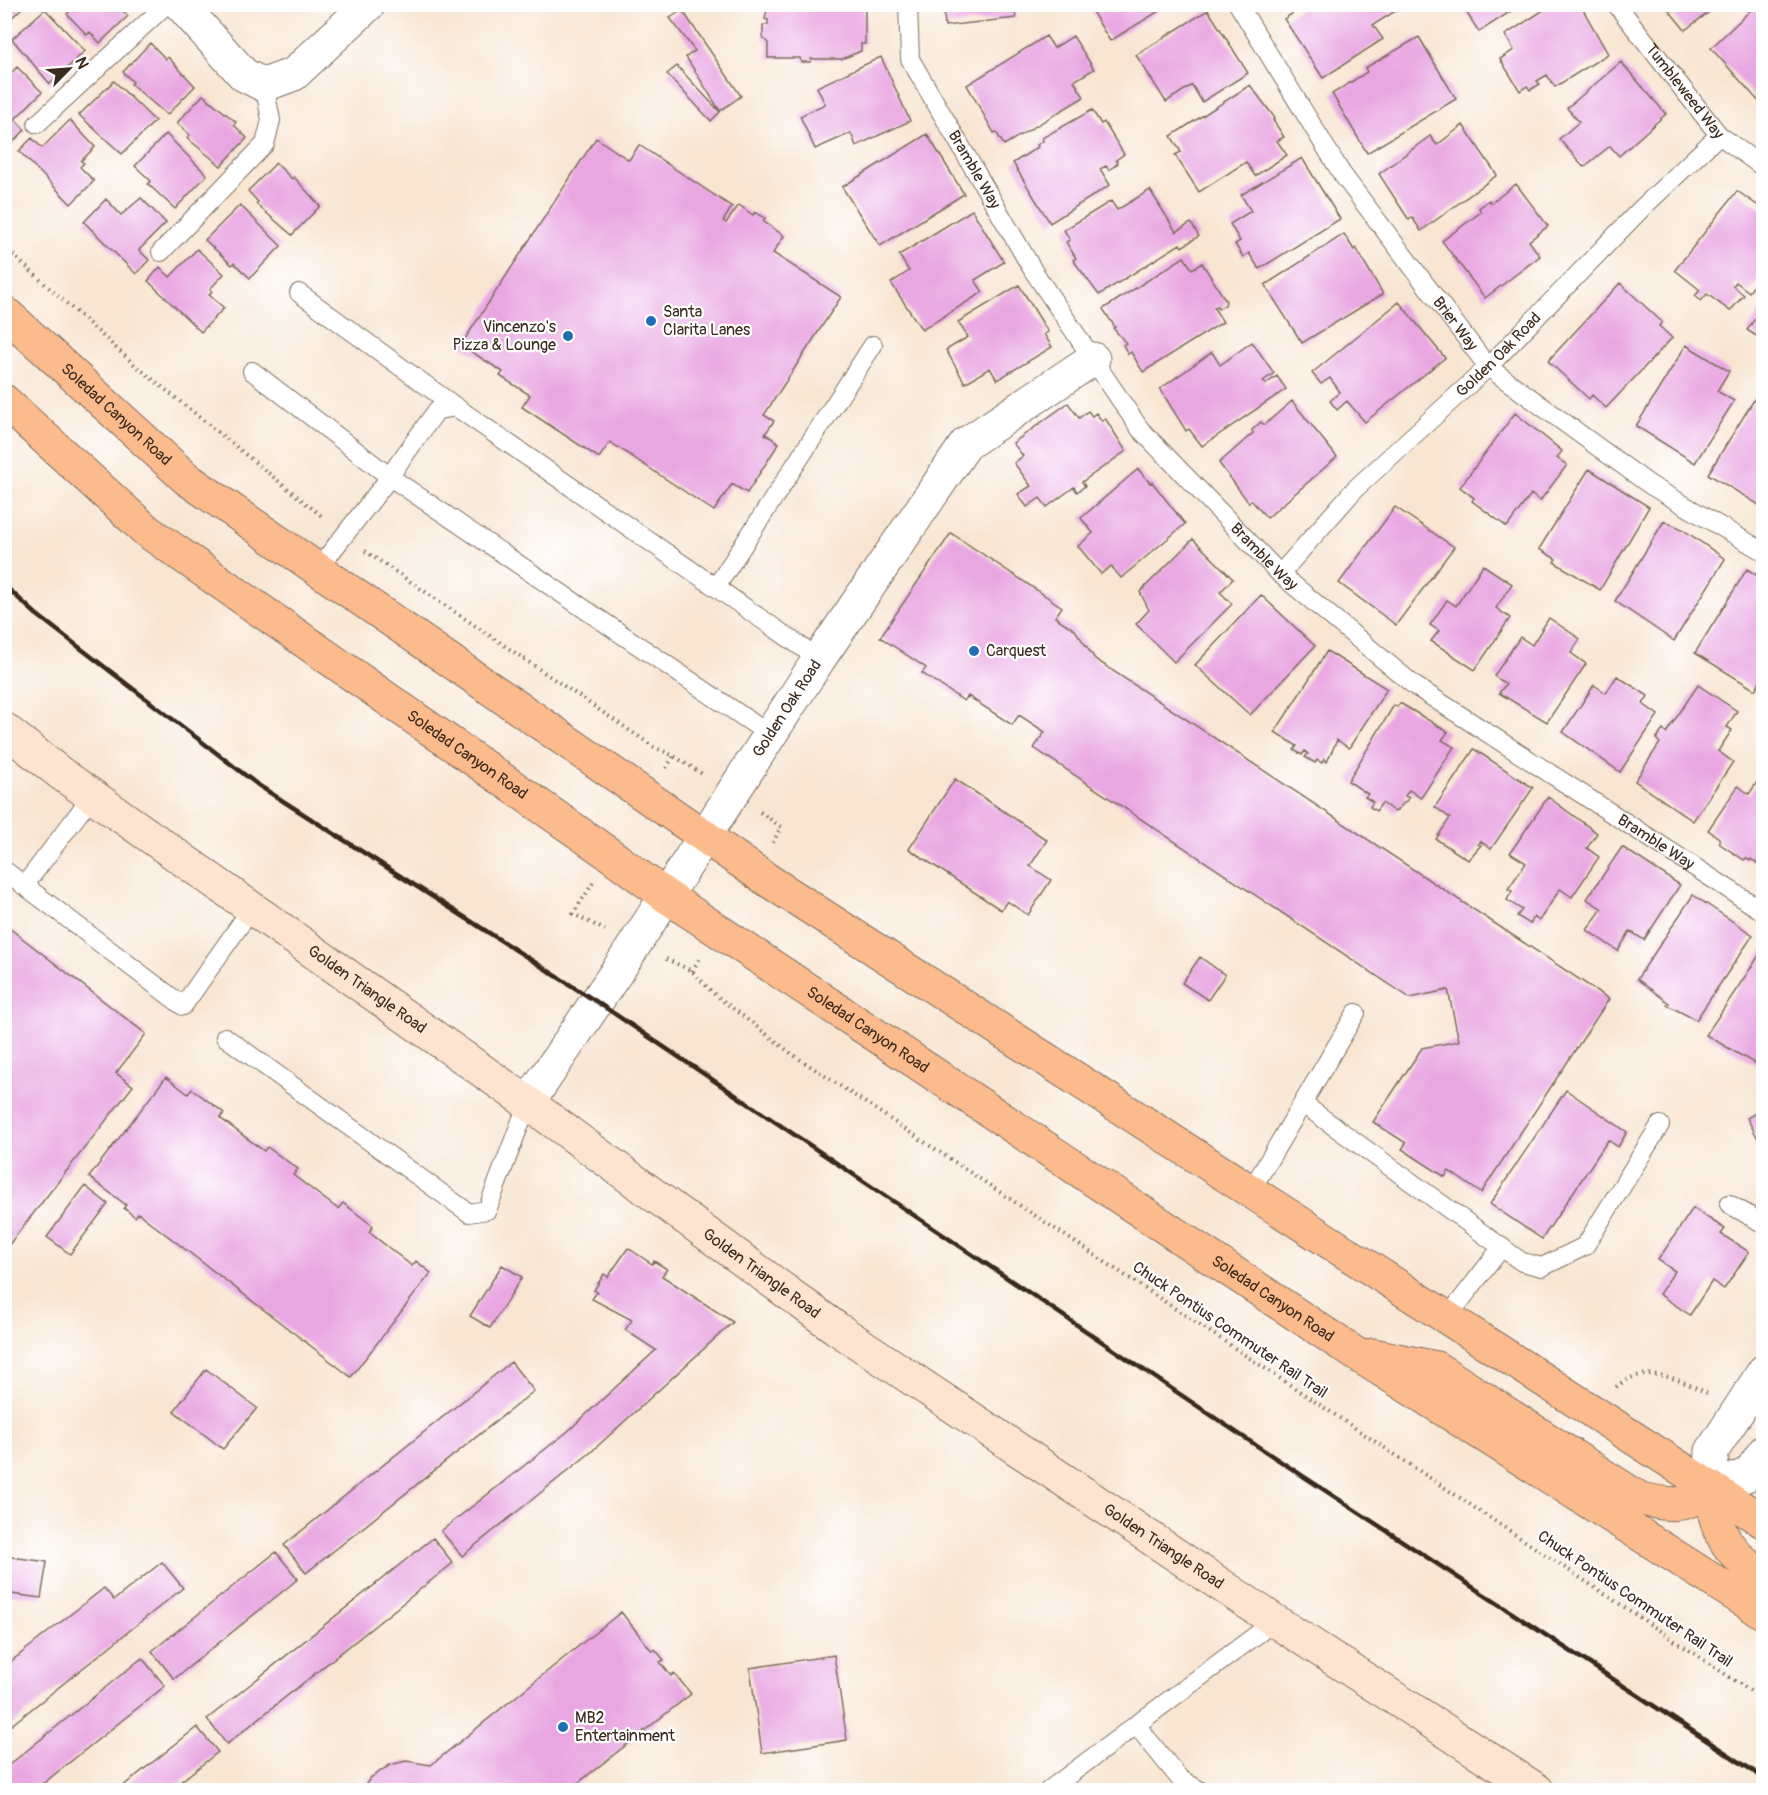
<svg xmlns="http://www.w3.org/2000/svg" width="1768" height="1795" viewBox="0 0 1768 1795" font-family="Pangolin,sans-serif">
  <style>
    .building { fill: #e9a7e2 }
    .lines { fill: none; stroke-linecap: round; stroke-linejoin: round }
    .lane-casing { stroke: #7d6c5d; stroke-width: 20 }
    .street-casing { stroke: #7d6c5d; stroke-width: 35 }
    .secondary-casing { stroke: #7d6c5d; stroke-width: 35 }
    .primary-casing { stroke: #7d6c5d; stroke-width: 35 }
    .path { stroke: #7d6c5d; stroke-width: 4; stroke-dasharray: 1.5 4.5; stroke-linecap: butt }
    .lane { stroke: #fff; stroke-width: 18 }
    .street { stroke: #fff; stroke-width: 33 }
    .secondary { stroke: #fde4d1; stroke-width: 33 }
    .primary { stroke: #fbbb8d; stroke-width: 33 }
    .rail { stroke: #3b2a1e; stroke-width: 4.5 }
    .poi-dot { fill: #1f6fb2; stroke: #fff; stroke-width: 2 }
    .labels { text-anchor: middle; dominant-baseline: central; stroke-width: 4.5; stroke-linejoin: round; paint-order: stroke }
    .street-label { font-size: 16px; fill: #3b2a1e; stroke: #fff }
    .poi-label { font-size: 16px; fill: #3b2a1e; stroke: #fff; text-anchor: start }
  </style>
  <rect width="100%" height="100%" fill="#fff"/>
  <filter id="ink" filterUnits="userSpaceOnUse"><feTurbulence type="fractalNoise" baseFrequency=".0167" numOctaves="2"/><feDisplacementMap in="SourceGraphic" scale="12" xChannelSelector="R" yChannelSelector="G"/><feConvolveMatrix kernelMatrix="1 2 1 2 8 2 1 2 1" color-interpolation-filters="sRGB"/></filter>
  <filter id="wash" filterUnits="userSpaceOnUse"><feTurbulence type="fractalNoise" baseFrequency=".008" numOctaves="4" result="noise"/><feDisplacementMap in="SourceGraphic" scale="24" xChannelSelector="R" yChannelSelector="G"/><feGaussianBlur stdDeviation="1.35" result="paint"/><feColorMatrix in="noise" values="0 0 0 0 0 0 0 0 0 0 0 0 0 0 0 0 0 1.4 0 .05"/><feComposite in="paint" operator="in"/></filter>
  <g filter="url(#wash)">
    <rect width="100%" height="100%" fill="#f8e6d3"/>
    <g id="blocks">
      <path class="building" d="M4 4H26L4 25Z
        M64 4H116L128 16 100 43 90 32 87 35 67 14 70 11Z
        M943 4H1014L1016 18 945 26Z
        M1307 4H1401L1402 7 1373 25 1383 39 1323 78 1284 19Z
        M1461 4H1522L1479 32Z
        M1553 4H1577L1579 9 1582 8 1608 54 1555 87 1547 75 1537 81 1540 84 1530 90 1527 86 1520 91 1500 59 1514 50 1505 35Z
        M1664 4H1720L1685 30Z
        M768 5 865 6V44H861V51L842 59H811L810 62H801L800 58H768V43L763 38V25H768V20L765 19Z
        M1088 5H1169L1110 41Z
        M1754 7 1764 17V101L1761 104 1711 48Z
        M45 9 85 51 50 84 12 39Z
        M682 10 741 96 720 111 686 57 695 51 670 18Z
        M1208 10 1248 73 1202 102 1192 85 1166 102 1136 55Z
        M1046 36 1054 48 1073 36 1094 69 1074 81 1084 97 1004 145 996 132 994 133 967 85Z
        M1419 37 1456 99 1367 153 1332 94 1367 72 1365 68Z
        M150 43 166 59 168 57 195 86 167 115 131 84 133 82 123 72Z
        M881 57 910 121 856 146 851 133 815 149 800 116 825 104 817 87Z
        M1621 62 1666 114 1619 156 1610 146 1584 167 1559 139 1579 122 1567 108Z
        M677 66 720 112 711 121 667 74Z
        M17 67 42 92 15 119 25 130 12 143 4 136V80Z
        M114 81 155 121 122 154 79 115Z
        M1250 85 1275 118 1273 120 1284 137 1277 141 1287 155 1255 176 1246 162 1199 192 1175 155 1181 152 1171 136Z
        M203 95 236 122 234 125 247 138 221 166 187 138 190 135 177 123Z
        M1092 110 1101 124 1104 122 1124 154 1116 160 1118 163 1109 170 1106 166 1100 169 1110 185 1050 223 1013 163 1038 147 1037 145 1043 141 1042 138Z
        M70 120 95 147 81 161 84 163 80 167 94 181 71 204 19 151 32 138 42 148Z
        M1463 125 1497 175 1421 231 1412 217 1409 220 1379 174 1430 136 1437 145Z
        M166 134 207 175 175 209 148 184 151 181 135 166Z
        M927 134 964 194 880 246 842 187Z
        M596 138 629 160 639 145 732 207 723 221 726 223 739 205 753 215 755 212 765 218 763 221 784 236 773 253 841 297 764 415 774 421 765 434 779 443 747 493 732 484 714 511 610 442 599 458 522 407 530 395 500 376 503 372 461 345Z
        M1302 158 1340 219 1259 269 1249 253 1243 257 1235 244 1240 241 1230 224 1251 211 1241 195Z
        M276 163 292 179 294 177 320 206 292 235 256 204 258 202 248 191Z
        M1516 184 1548 226 1529 241 1540 256 1485 298 1442 241 1481 212 1479 208 1489 200 1491 203Z
        M1150 190 1176 232 1191 223 1199 236 1182 247 1180 244 1099 295 1073 260 1076 258 1066 242 1070 240 1064 230 1111 201 1117 210Z
        M1737 191 1764 210V273L1749 292 1736 282 1733 286 1744 295 1730 311 1707 294 1701 301 1695 296 1700 290 1675 270Z
        M141 198 166 223 139 250 149 260 136 274 84 222 106 199 121 215Z
        M240 205 281 246 250 278 234 263 232 265 205 240Z
        M972 210 1004 262 975 280 983 292 922 330 891 283 909 271 899 255Z
        M1344 234 1354 250 1356 248 1383 294 1302 343 1265 285Z
        M197 249 224 274 210 289 212 291 209 295 224 308 201 332 148 281 160 267 170 277Z
        M1184 257 1192 269 1202 263 1226 301 1225 305 1218 309 1217 306 1214 308 1223 322 1143 372 1131 352 1128 354 1123 345 1126 343 1113 328 1115 327 1103 309Z
        M1620 283 1662 322 1659 326 1672 338 1606 408 1592 395 1589 399 1548 361Z
        M1019 285 1048 332 1044 334 1052 347 997 380 990 368 965 383 946 350 968 337 958 322Z
        M1399 302 1445 358 1365 422 1347 401 1337 410 1330 401 1340 392 1330 378 1321 384 1312 373Z
        M1764 306V341L1747 330Z
        M1252 342 1274 373 1263 381 1266 384 1277 376 1286 389 1202 446 1189 429 1186 431 1160 389 1212 352 1220 365Z
        M1686 345 1729 371 1717 391 1734 401 1695 463 1636 426Z
        M1760 390 1764 392V508L1708 474Z
        M1292 401 1337 457 1267 518 1251 500 1249 503 1219 463 1253 433 1252 430 1261 422 1264 425Z
        M1068 403 1079 418 1088 411 1092 416 1096 413 1102 421 1105 418 1126 451 1082 482 1085 486 1077 492 1074 487 1047 507 1040 498 1027 507 1018 494 1031 486 1014 463 1023 456 1013 443Z
        M1515 413 1562 451 1557 458 1567 465 1540 501 1531 494 1507 527 1472 501 1474 498 1460 487Z
        M1138 469 1150 483 1152 482 1185 524 1121 578 1111 566 1101 574 1078 546 1093 533 1081 518Z
        M1589 469 1649 507 1600 590 1554 562 1556 559 1539 549Z
        M1395 507 1454 547 1396 625 1339 583Z
        M1664 521 1682 529 1725 559 1674 641 1615 601Z
        M951 533 1062 607 1055 617 1075 630 1095 659 1609 999 1481 1193 1449 1171 1445 1177 1402 1149 1406 1143 1373 1122 1422 1048 1459 1041 1448 990 1410 998 1034 748 1045 732 1019 715 1012 725 968 696 964 701 922 673 926 668 880 637Z
        M1193 539 1233 579 1220 592 1232 604 1174 662 1136 624 1149 610 1140 592Z
        M1483 565 1512 584 1496 608 1510 618 1475 670 1431 641 1439 631 1430 625 1447 600 1456 606Z
        M1747 569 1764 580V675L1755 690 1695 653Z
        M1261 595 1315 646 1250 715 1195 665Z
        M1549 618 1580 639 1571 653 1586 664 1547 722 1499 693 1506 684 1494 676 1520 637 1532 645Z
        M1327 651 1387 689 1349 748 1337 740 1327 762 1324 759 1322 763 1317 760 1315 763 1305 757 1308 754 1305 751 1302 755 1294 750 1297 746 1275 732Z
        M1617 676 1648 696 1643 704 1658 715 1620 772 1563 732 1594 685 1606 693Z
        M1698 685 1737 711 1727 727 1732 730 1718 751 1733 762 1693 821 1635 781 1660 743 1656 739 1663 730 1666 733Z
        M1400 703 1448 732 1442 740 1454 747 1421 798 1409 790 1405 796 1409 798 1395 812 1382 803 1376 811 1370 807 1373 802 1365 797 1368 794 1348 781 1394 705 1397 707Z
        M1474 749 1533 788 1491 849 1480 841 1478 844 1481 845 1468 860 1436 839 1450 818 1435 807Z
        M1764 772V868L1751 859 1750 861 1746 858 1744 860 1720 844 1719 838 1708 830 1738 786 1749 794Z
        M955 779 1047 840 1030 866 1051 880 1028 915 1007 901 1001 910 909 849Z
        M1548 797 1597 833 1587 848 1599 857 1572 897 1560 889 1539 921 1534 917 1530 924 1517 916 1522 910 1507 900 1512 891 1508 889 1526 863 1510 853Z
        M1622 847 1680 885 1644 940 1630 931 1618 951 1587 930 1602 909 1587 899Z
        M1693 895 1753 935 1696 1020 1667 1005 1669 1003 1637 979Z
        M4 924 146 1034 116 1073 133 1086 4 1251Z
        M1764 948V1069L1706 1035Z
        M1200 957 1225 975 1208 1000 1182 983Z
        M166 1077 188 1094 192 1089 224 1113 220 1118 264 1151 267 1147 298 1169 293 1175 338 1209 343 1203 373 1226 369 1232 412 1266 416 1261 431 1273 351 1377 138 1213 135 1217 124 1208 126 1205 89 1177Z
        M1566 1090 1627 1132 1618 1147 1608 1140 1542 1239 1490 1204Z
        M1764 1108V1150L1747 1118Z
        M85 1186 108 1204 70 1254 47 1237Z
        M1693 1208 1725 1229 1721 1234 1749 1252 1724 1289 1712 1281 1690 1315 1659 1294 1675 1271 1658 1260Z
        M628 1248 652 1264 654 1261 667 1269 662 1276 733 1322 590 1453 462 1556 441 1531 567 1432 656 1350 625 1330 632 1320 592 1299 597 1292 594 1290 604 1274 608 1277Z
        M502 1265 522 1277 490 1328 470 1316Z
        M511 1362 534 1391 306 1573 284 1545Z
        M206 1369 257 1408 223 1449 174 1411Z
        M433 1538 453 1563 227 1744 225 1742 207 1719Z
        M276 1552 298 1579 174 1679 152 1651Z
        M4 1556 47 1562 41 1598 4 1593Z
        M162 1562 183 1588 4 1731V1667L104 1588 114 1600Z
        M621 1612 652 1651 655 1649 664 1660 660 1662 671 1676 674 1673 691 1694 569 1790H362L370 1778 390 1765 406 1761 431 1765Z
        M834 1655 847 1740 762 1753 750 1668Z
        M142 1658 165 1686 35 1790H4V1769Z
        M197 1727 218 1752 170 1790H118Z"/>
    </g>
  </g>
  <g filter="url(#ink)">
    <use href="#blocks" fill-opacity="0" stroke="#7d6c5d" stroke-width="1.5"/>
    <g class="lines">
      <defs>
        <g id="lane">
          <path id="s1" d="M908 4 910 59 1034 272 1140 429 1280 574 1415 686 1764 912"/>
          <path id="s2" d="M1238 4 1342 174 1488 367 1650 485 1764 552"/>
          <path id="s3" d="M1616 4 1719 135 1764 168"/>
          <path d="M37 124 167 4"/>
          <path d="M161 252 265 144 271 120 264 85"/>
          <path d="M299 293 456 407"/>
          <path d="M252 371 390 477 317 570"/>
          <path id="s4" d="M1280 574 1355 489 1488 367 1640 210 1719 135"/>
          <path d="M716 587 873 345"/>
          <path d="M770 735 390 477 396 467 437 410 456 407 819 659"/>
          <path d="M4 870 183 1006 252 908"/>
          <path d="M24 886 92 796"/>
          <path d="M225 1037 469 1213 487 1210 528 1103"/>
          <path d="M1303 1104 1522 1262 1542 1267 1585 1246 1660 1125"/>
          <path d="M1250 1192 1356 1013"/>
          <path d="M1729 1204 1764 1224"/>
          <path d="M1447 1318 1502 1247"/>
          <path d="M1136 1725 1180 1779 1199 1790"/>
          <path d="M1049 1790 1275 1621"/>
        </g>
        <g id="street">
          <path d="M180 4 244 75 264 85 294 74 369 4"/>
          <path id="s5" d="M528 1103 626 958 819 659 966 444 1093 359"/>
          <path d="M1764 1371 1712 1451 1711 1488 1749 1474 1764 1452"/>
        </g>
        <g id="secondary">
          <path id="s6" d="M4 729 60 773 528 1103 836 1328 1275 1621 1537 1790"/>
        </g>
        <g id="primary">
          <path id="s7" d="M4 312 187 479 769 881 1764 1522"/>
          <path id="s8" d="M4 401 147 531 612 856 666 896 1353 1352 1764 1613"/>
          <path d="M1373 1355 1436 1368 1640 1499C1671 1505 1685 1509 1711 1488"/>
          <path d="M1711 1488C1714 1532 1728 1553 1764 1578"/>
        </g>
      </defs>
      <use href="#lane" class="lane-casing"/>
      <use href="#street" class="street-casing"/>
      <use href="#secondary" class="secondary-casing"/>
      <use href="#primary" class="primary-casing"/>
      <path class="path" d="M4 247 135 365 324 518
        M365 551 654 747 674 756 704 775
        M666 768 674 756
        M760 812 781 827 773 843
        M593 883 573 914 605 930
        M666 959 692 971 713 993 792 1054 1764 1700
        M692 971 700 958
        M1616 1387C1645 1362 1678 1379 1709 1394"/>
      <use href="#lane" class="lane"/>
      <use href="#street" class="street"/>
      <use href="#secondary" class="secondary"/>
      <use href="#primary" class="primary"/>
      <path class="rail" d="M4 585 36 614 258 785 597 1002 1248 1440 1764 1778"/>
    </g>
  </g>
  <g class="poi-dot">
    <circle cx="651" cy="321" r="6"/>
    <circle cx="568" cy="336" r="6"/>
    <circle cx="974" cy="651" r="6"/>
    <circle cx="563" cy="1727" r="6"/>
  </g>
  <g class="labels">
    <g class="street-label">
      <text stroke="none"><textPath href="#s3" startOffset="111">Tumbleweed Way</textPath></text>
      <text stroke="none"><textPath href="#s1" startOffset="183">Bramble Way</textPath></text>
      <text stroke="none"><textPath href="#s2" startOffset="387">Brier Way</textPath></text>
      <text stroke="none"><textPath href="#s4" startOffset="310">Golden Oak Road</textPath></text>
      <text stroke="none"><textPath href="#s7" startOffset="152">Soledad Canyon Road</textPath></text>
      <text stroke="none"><textPath href="#s1" startOffset="669">Bramble Way</textPath></text>
      <text stroke="none"><textPath href="#s5" startOffset="472">Golden Oak Road</textPath></text>
      <text stroke="none"><textPath href="#s8" startOffset="584">Soledad Canyon Road</textPath></text>
      <text stroke="none"><textPath href="#s1" startOffset="1155">Bramble Way</textPath></text>
      <text stroke="none"><textPath href="#s6" startOffset="447">Golden Triangle Road</textPath></text>
      <text stroke="none"><textPath href="#s8" startOffset="1070">Soledad Canyon Road</textPath></text>
      <text stroke="none"><textPath href="#s6" startOffset="933">Golden Triangle Road</textPath></text>
      <text stroke="none"><textPath href="#s8" startOffset="1556">Soledad Canyon Road</textPath></text>
      <text transform="translate(1230 1330) rotate(34)">Chuck Pontius Commuter Rail Trail</text>
      <text stroke="none"><textPath href="#s6" startOffset="1419">Golden Triangle Road</textPath></text>
      <text transform="translate(1635 1599) rotate(34)">Chuck Pontius Commuter Rail Trail</text>
    </g>
    <g class="poi-label">
      <text x="663" y="312">Santa<tspan x="663" dy="18">Clarita Lanes</tspan></text>
      <text x="556" y="327" text-anchor="end">Vincenzo's<tspan x="556" dy="18">Pizza &amp; Lounge</tspan></text>
      <text x="986" y="651">Carquest</text>
      <text x="575" y="1718">MB2<tspan x="575" dy="18">Entertainment</tspan></text>
    </g>
  </g>
  <rect width="1768" height="1795" fill="none" stroke="#fff" stroke-width="24"/>
  <g transform="translate(69 69) rotate(65)" stroke="#ffffff" stroke-width="4.5" paint-order="stroke">
  <path d="M0-4.5L10 22L0 15L-10 22Z" fill="#3b2a1e"/>
  <text y="-9" font-size="16" font-weight="bold" text-anchor="middle" fill="#3b2a1e">N</text>
  </g>
</svg>
